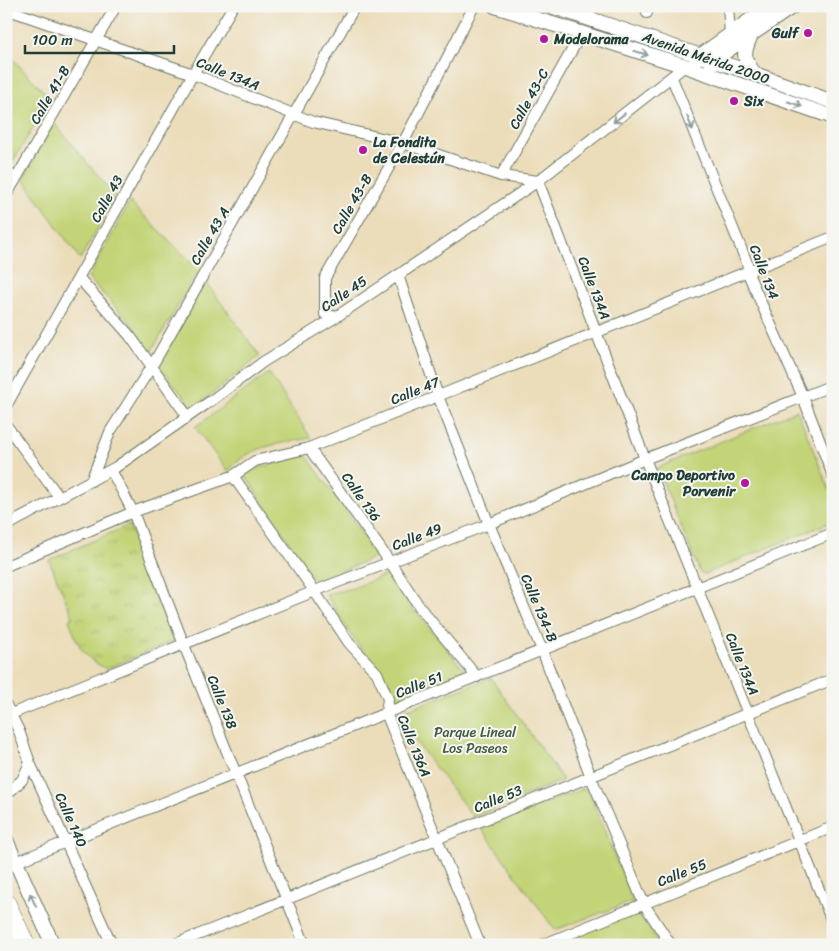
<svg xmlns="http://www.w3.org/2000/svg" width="839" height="951" viewBox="0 0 839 951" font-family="Sriracha,sans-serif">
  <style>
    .grass { fill: url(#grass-tufts); stroke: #708856 }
    .green { fill: #c2d477; stroke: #708856 }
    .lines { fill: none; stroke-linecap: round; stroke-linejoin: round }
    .street-casing { stroke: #677563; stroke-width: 12 }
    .secondary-casing { stroke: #677563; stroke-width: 16 }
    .highway-casing { stroke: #677563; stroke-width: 19 }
    .street { stroke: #fff; stroke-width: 10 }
    .secondary { stroke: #fff; stroke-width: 14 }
    .highway { stroke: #fff; stroke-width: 18 }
    .oneway { stroke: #8f9e9a }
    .poi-dot { fill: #b5179e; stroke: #f6f6f2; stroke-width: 2 }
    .labels { text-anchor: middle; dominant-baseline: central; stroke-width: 4; stroke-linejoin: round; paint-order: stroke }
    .poi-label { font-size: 14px; font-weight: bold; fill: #1f3d34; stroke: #f6f6f2; text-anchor: start }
    .street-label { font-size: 14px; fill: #1f3d34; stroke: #f6f6f2 }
    .park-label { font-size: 14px; fill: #405b41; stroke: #f6f6f2 }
  </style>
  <defs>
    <pattern id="grass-tufts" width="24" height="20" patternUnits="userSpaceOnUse" patternTransform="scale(1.25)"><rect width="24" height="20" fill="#c2d477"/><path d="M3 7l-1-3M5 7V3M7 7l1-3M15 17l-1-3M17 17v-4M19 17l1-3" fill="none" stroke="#a6b768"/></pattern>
  </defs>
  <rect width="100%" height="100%" fill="#f6f6f2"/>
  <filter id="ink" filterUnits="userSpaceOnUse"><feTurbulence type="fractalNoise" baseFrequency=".02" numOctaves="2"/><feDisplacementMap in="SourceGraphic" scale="10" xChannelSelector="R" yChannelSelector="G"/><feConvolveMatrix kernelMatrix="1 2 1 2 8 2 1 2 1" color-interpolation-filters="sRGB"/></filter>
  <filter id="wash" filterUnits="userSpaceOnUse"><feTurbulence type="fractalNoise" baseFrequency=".0096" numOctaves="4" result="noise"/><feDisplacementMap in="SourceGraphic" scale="20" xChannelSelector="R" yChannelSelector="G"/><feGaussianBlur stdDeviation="1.12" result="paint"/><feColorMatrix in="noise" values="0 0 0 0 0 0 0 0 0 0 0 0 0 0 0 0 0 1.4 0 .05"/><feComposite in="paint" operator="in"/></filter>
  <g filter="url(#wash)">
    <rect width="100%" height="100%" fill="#ecddba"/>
    <path class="grass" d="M129 525 174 641 106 669C80 655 79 646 69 620L73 617 49 560Z"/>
    <path class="green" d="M6 52 51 99 13 161 6 155Z
      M54 123 116 197 80 259 23 179Z
      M130 202 199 270 151 352 148 350 130 322 88 278Z
      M206 282 260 356 194 408 191 405 158 365Z
      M269 373 311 438C280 444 248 445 228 472L195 427Z
      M797 410 833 499V521L705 574 700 572 657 468Z
      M306 455 378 556 317 581 314 580 245 475 255 469Z
      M388 574 415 613 417 612 465 671 398 699 380 670 355 641 326 594 353 588Z
      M491 678 563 780 473 817 395 714Z
      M585 788 589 792 633 901 555 930 481 828Z
      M635 910 661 945H586L577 933Z"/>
  </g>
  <g filter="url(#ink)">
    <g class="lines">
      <defs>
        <path id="street" d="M647 6V13
          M728 6 730 34
          M6 9 193 74 313 122 403 143 501 176 538 181
          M672 78 747 263 750 278 803 397 833 476
          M6 169 15 181
          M501 176 581 34
          M538 181 645 459 833 924
          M6 196 116 6
          M398 275 438 396 489 524 542 650 591 777 644 904 671 945
          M79 278 130 336 188 417
          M336 317 325 314V278L403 143 474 6
          M6 406 193 74 233 6
          M6 425 59 497
          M309 448 390 562 421 609 477 677
          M111 470 133 512 184 645 305 945
          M233 476 315 592 349 643 377 673 388 699 386 713 480 945
          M91 481 110 432 156 359 355 6
          M6 526 116 467 212 400 263 362 336 317 538 181 685 66
          M6 566 133 512 233 476 255 461 309 448 833 237
          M6 705 19 731 30 763 112 945
          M11 714 320 589 489 524 645 459 833 385
          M6 795 22 780 30 763
          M16 862 833 533
          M173 945 833 679
          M542 945 833 827"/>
        <path id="secondary" d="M495 6 685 66 833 117
          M551 6 755 74 833 102
          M751 35C743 53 742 58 755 74
          M696 59 770 6
          M712 65 725 52 793 6
          M6 840 53 945"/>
        <path id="highway" d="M6 902 26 945"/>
      </defs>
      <use href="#street" class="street-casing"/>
      <use href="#secondary" class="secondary-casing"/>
      <use href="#highway" class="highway-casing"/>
      <use href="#street" class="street"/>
      <use href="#secondary" class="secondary"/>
      <use href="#highway" class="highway"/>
    </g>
    <defs><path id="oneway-shaft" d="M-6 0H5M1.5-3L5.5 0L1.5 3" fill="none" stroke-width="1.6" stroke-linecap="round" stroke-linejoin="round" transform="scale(1.25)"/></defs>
    <g class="oneway">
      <use href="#oneway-shaft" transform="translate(641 53) rotate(17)"/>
      <use href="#oneway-shaft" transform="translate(795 104) rotate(19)"/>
      <use href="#oneway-shaft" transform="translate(619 118) rotate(142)"/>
      <use href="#oneway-shaft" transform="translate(690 123) rotate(68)"/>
      <use href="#oneway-shaft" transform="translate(33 900) rotate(-115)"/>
    </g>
  </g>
  <g class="poi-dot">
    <circle cx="808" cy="33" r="5"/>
    <circle cx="544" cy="39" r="5"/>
    <circle cx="734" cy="101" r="5"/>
    <circle cx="363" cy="150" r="5"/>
    <circle cx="745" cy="483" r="5"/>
  </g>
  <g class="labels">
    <g class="poi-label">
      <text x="798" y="33" text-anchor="end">Gulf</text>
      <text x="554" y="39">Modelorama</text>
      <text x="744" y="101">Six</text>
      <text x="373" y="142">La Fondita<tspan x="373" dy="16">de Celestún</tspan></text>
      <text x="735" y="475" text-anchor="end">Campo Deportivo<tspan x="735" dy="16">Porvenir</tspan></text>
    </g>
    <g class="street-label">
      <text transform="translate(706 58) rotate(19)">Avenida Mérida 2000</text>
      <text transform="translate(228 74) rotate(22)">Calle 134A</text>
      <text transform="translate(50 95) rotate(-60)">Calle 41-B</text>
      <text transform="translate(529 99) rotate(-61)">Calle 43-C</text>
      <text transform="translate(107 199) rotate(-61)">Calle 43</text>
      <text transform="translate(352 204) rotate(-60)">Calle 43-B</text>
      <text transform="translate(210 236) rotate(-60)">Calle 43 A</text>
      <text transform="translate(764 272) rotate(69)">Calle 134</text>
      <text transform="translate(594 288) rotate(69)">Calle 134A</text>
      <text transform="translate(344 294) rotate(-34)">Calle 45</text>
      <text transform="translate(415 391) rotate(-22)">Calle 47</text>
      <text transform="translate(361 497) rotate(55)">Calle 136</text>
      <text transform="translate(417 537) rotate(-21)">Calle 49</text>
      <text transform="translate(539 608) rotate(67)">Calle 134-B</text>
      <text transform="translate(742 664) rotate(68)">Calle 134A</text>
      <text transform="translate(419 685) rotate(-22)">Calle 51</text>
      <text transform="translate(222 702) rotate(68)">Calle 138</text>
      <text transform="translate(414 746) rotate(68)">Calle 136A</text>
      <text transform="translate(498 799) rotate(-22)">Calle 53</text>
      <text transform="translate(71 820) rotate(66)">Calle 140</text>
      <text transform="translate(682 873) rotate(-22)">Calle 55</text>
    </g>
    <g class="park-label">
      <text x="475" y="732">Parque Lineal<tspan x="475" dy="16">Los Paseos</tspan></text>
    </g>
  </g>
  <rect width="839" height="951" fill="none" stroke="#f6f6f2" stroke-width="25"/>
  <path d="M25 45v8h149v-8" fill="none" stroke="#1f3d34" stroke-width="2.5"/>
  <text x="32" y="45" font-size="15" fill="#1f3d34" stroke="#f6f6f2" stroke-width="4" paint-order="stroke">100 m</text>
</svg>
